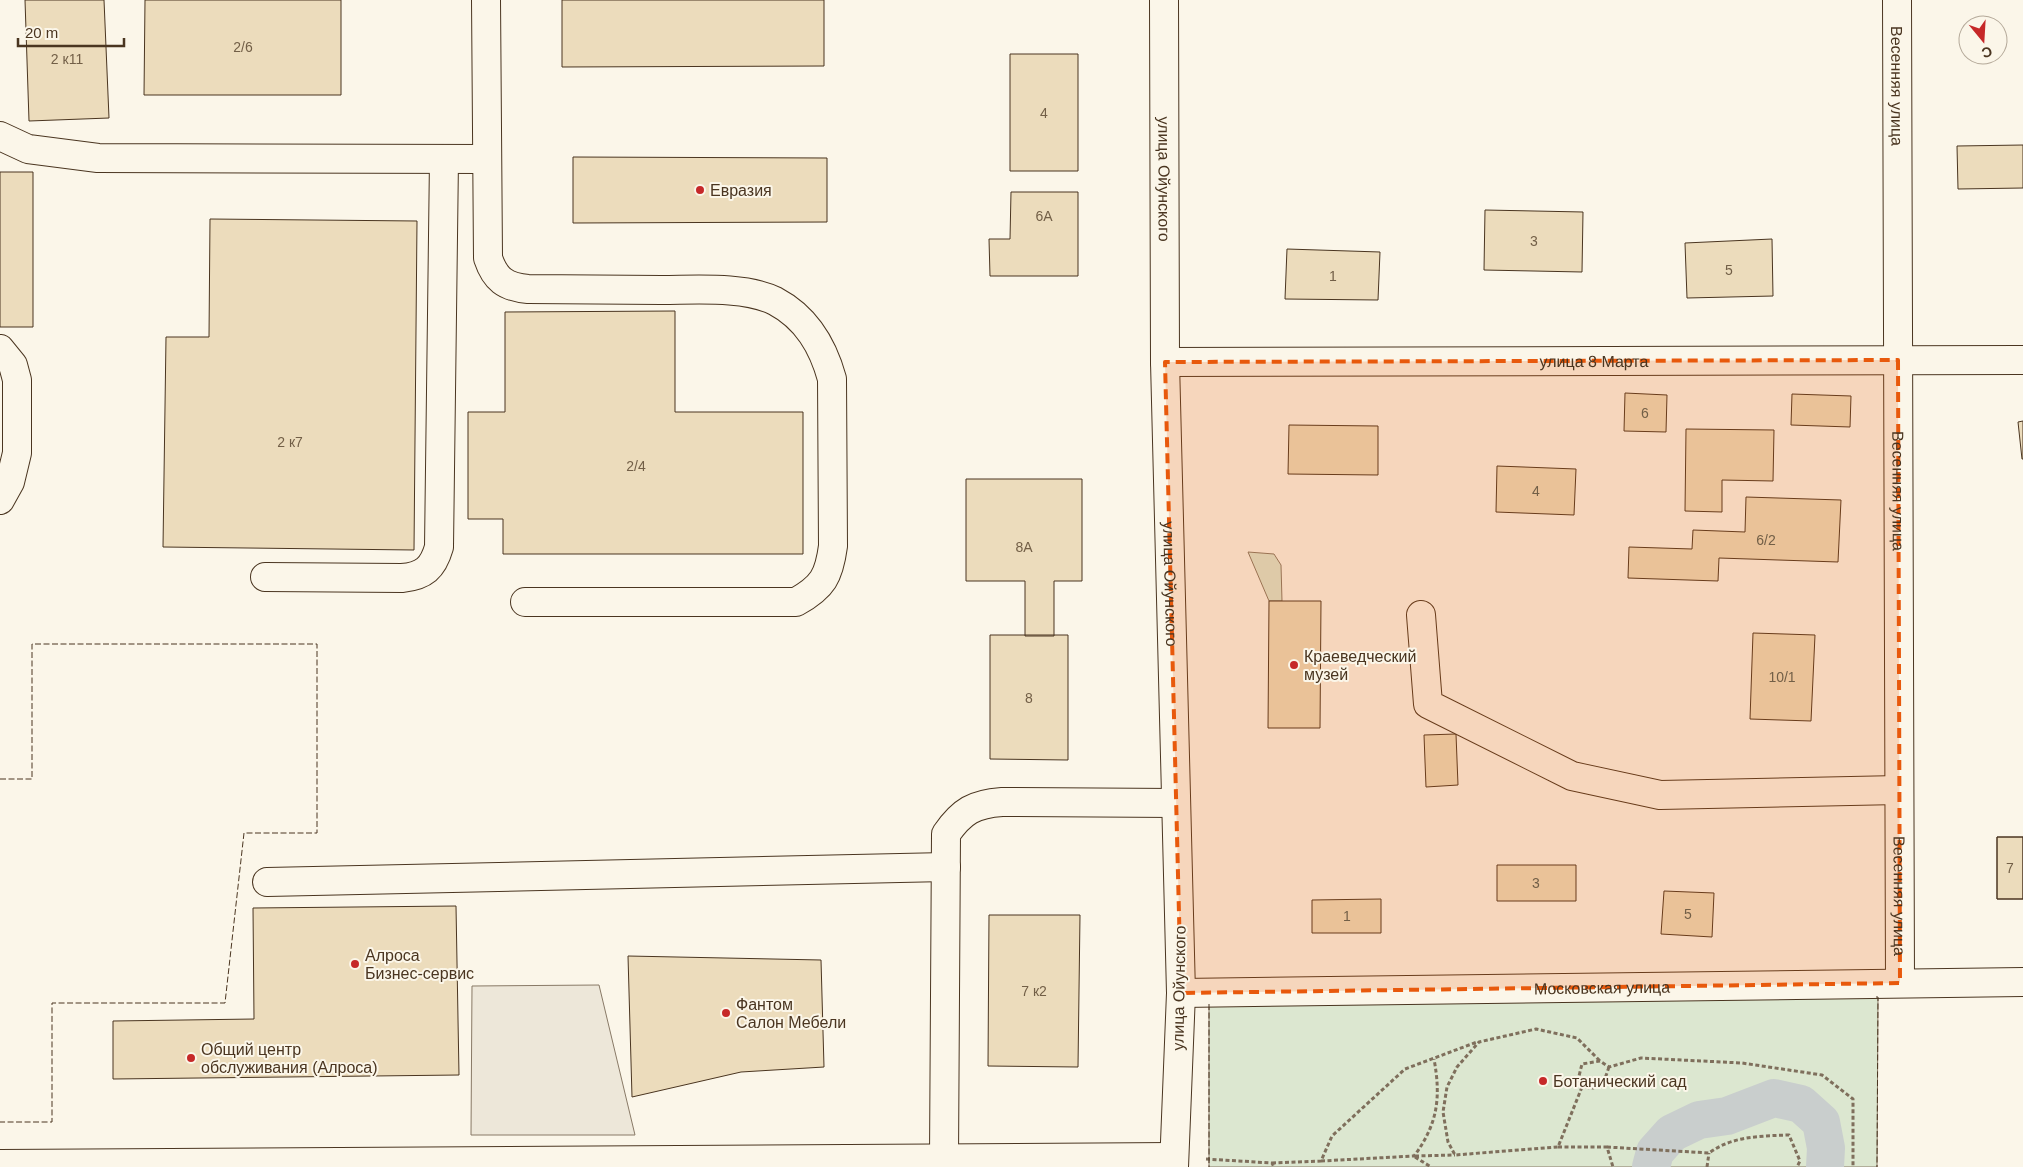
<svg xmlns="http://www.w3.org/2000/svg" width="2023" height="1167" viewBox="0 0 2023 1167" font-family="Arial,sans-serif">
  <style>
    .green { fill: #dce7d0; stroke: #887966 }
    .parking { fill: #ede7d9; stroke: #887966 }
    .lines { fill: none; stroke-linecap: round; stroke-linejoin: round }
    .canal { stroke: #c9cecd; stroke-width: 38 }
    .building { fill: #ecdcbc; stroke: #4a3520 }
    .minor-casing { stroke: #4a3520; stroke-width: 30 }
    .major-casing { stroke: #4a3520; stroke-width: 30 }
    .path { stroke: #7f6f5c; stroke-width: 3; stroke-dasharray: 4 2.5; stroke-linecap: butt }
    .minor { stroke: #fbf6e9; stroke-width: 28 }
    .major { stroke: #fbf6e9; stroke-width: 28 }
    .fence { stroke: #4a3520; stroke-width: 1; stroke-dasharray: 6 2.5; stroke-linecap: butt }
    .marked { fill: #e8590c; fill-opacity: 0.2; stroke: #e8590c; stroke-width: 4; stroke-dasharray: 10 6; stroke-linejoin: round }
    .poi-dot { fill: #c62828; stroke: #fbf6e9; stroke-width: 2 }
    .labels { text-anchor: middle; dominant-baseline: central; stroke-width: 4; stroke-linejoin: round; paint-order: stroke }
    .number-label { font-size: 14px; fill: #725f47 }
    .street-label { font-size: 16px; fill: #4a3520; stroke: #fbf6e9 }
    .poi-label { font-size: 16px; fill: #4a3520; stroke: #fbf6e9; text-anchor: start }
  </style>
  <rect width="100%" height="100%" fill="#fbf6e9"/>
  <path class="green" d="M1248 552 1274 554 1281 565 1282 601H1269Z
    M1878 997 1877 1167H1209V1002Z"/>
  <path class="parking" d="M599 985 635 1135H471L472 986Z"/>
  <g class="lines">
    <path class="canal" d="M1651 1167 1655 1152 1672 1133 1699 1120 1727 1116 1774 1098 1801 1104 1821 1122 1826 1148 1825 1167"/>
  </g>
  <path class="building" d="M25 0H104L109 118 29 121Z
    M145 0H341V95H144Z
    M562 0H824V66L562 67Z
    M1010 54H1078V171H1010Z
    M2023 145V188L1958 189 1957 146Z
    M573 157 827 158V222L573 223Z
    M0 172H33V327H0Z
    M1011 192H1078V276H990L989 239H1010Z
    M1485 210 1583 212 1582 272 1484 270Z
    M210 219 417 221 414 550 163 547 166 337H209Z
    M1772 239 1773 296 1687 298 1685 243Z
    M1287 249 1380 252 1378 300 1285 299Z
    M675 311V412H803V554H503V519H468V412H505V312Z
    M1625 393 1667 395 1666 432 1624 431Z
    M1792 394 1851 396 1850 427 1791 425Z
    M2023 421V459H2022L2018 422Z
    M1289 425 1378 426V475L1288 474Z
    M1686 429 1774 430 1773 481 1722 480V512L1685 511Z
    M1497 466 1576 469 1574 515 1496 512Z
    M966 479H1082V581H1054V636H1025V581H966Z
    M1746 497 1841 500 1838 562 1719 558 1718 581 1628 578 1629 547 1692 549 1693 530 1745 532Z
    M1269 601H1321L1320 728H1268Z
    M1753 633 1815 635 1811 721 1750 719Z
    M990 635H1068V760L990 759Z
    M1456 734 1458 785 1426 787 1424 735Z
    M1997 837H2023V899H1997Z
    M1997 837H2023V899H1997Z
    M1497 865H1576V901H1497Z
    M1664 891 1714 893 1712 937 1661 934Z
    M1381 899V933H1312V900Z
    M456 906 459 1075 113 1079V1021L254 1019 253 908Z
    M989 915H1080L1078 1067 988 1066Z
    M628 956 821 960 824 1067 741 1072 632 1097Z"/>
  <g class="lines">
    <defs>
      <g id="minor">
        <path d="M486 0 488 258C495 279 505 287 528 289 572 289 617 290 662 290 695 290 745 286 775 301 807 318 823 346 832 379L833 546C829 576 823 587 796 602H525"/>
        <path id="s1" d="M1897 0 1900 983"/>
        <path d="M0 136 28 149 98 158 487 159"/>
        <path d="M0 349 13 365 17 380V453L10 482 0 500"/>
        <path id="s2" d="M1165 362 2023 360"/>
        <path d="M265 577 402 578C424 576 433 568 439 547L444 159"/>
        <path d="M1421 615 1428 704 1572 776 1660 795 1899 790"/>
        <path d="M267 882 946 867"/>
        <path id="s3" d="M1181 993 2023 982"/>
        <path d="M944 1159 946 834C962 811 974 804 1002 802L1176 803"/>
        <path d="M0 1164 1173 1157"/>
      </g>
      <g id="major">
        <path id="s4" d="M1164 0 1165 362 1181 993 1174 1167"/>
      </g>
    </defs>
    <use href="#minor" class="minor-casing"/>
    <use href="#major" class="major-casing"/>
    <path class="path" d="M1609 1067 1603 1084 1593 1088 1582 1087 1579 1076 1582 1064 1600 1061 1609 1067 1641 1058 1742 1063 1822 1075 1853 1099V1167
      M1582 1087 1558 1147 1455 1155 1448 1142 1443 1112 1447 1087 1457 1067 1479 1042 1536 1029 1577 1038 1600 1061
      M1558 1147H1607L1613 1167
      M1607 1147 1709 1153C1732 1136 1761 1136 1789 1135L1800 1161 1797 1167
      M1415 1156 1455 1155
      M1415 1157 1431 1167
      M1206 1159 1272 1163 1274 1167
      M1321 1161 1414 1156C1438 1124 1441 1097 1434 1059
      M1272 1163 1321 1161 1332 1136 1405 1069 1477 1042
      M1707 1167 1709 1153"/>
    <use href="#minor" class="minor"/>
    <use href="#major" class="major"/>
    <path class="fence" d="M0 779H32V644H317V833H244L225 1003H52V1122H0
      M1876 997H1878L1877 1167
      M1209 1004V1167"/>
  </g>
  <path class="marked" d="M1898 360 1900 983 1181 993 1165 362Z"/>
  <g class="poi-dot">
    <circle cx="700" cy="190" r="5"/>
    <circle cx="1294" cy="665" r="5"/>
    <circle cx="355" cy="964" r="5"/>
    <circle cx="726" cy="1013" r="5"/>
    <circle cx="191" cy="1058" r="5"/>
    <circle cx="1543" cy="1081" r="5"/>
  </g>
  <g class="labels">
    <g class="number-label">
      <text x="243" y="47">2/6</text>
      <text x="67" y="59">2 к11</text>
      <text x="1044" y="113">4</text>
      <text x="1044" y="216">6А</text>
      <text x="1534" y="241">3</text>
      <text x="1729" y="270">5</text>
      <text x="1333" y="276">1</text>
      <text x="1645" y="413">6</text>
      <text x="290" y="442">2 к7</text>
      <text x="636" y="466">2/4</text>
      <text x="1536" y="491">4</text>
      <text x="1766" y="540">6/2</text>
      <text x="1024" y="547">8А</text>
      <text x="1782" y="677">10/1</text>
      <text x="1029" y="698">8</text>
      <text x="2010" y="868">7</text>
      <text x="1536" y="883">3</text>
      <text x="1688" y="914">5</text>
      <text x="1347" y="916">1</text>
      <text x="1034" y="991">7 к2</text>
    </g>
    <g class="street-label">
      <text stroke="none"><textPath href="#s1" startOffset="86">Весенняя улица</textPath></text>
      <text stroke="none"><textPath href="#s4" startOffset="179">улица Ойунского</textPath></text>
      <text stroke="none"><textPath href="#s2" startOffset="429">улица 8 Марта</textPath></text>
      <text stroke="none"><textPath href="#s1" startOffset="491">Весенняя улица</textPath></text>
      <text stroke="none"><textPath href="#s4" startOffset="584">улица Ойунского</textPath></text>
      <text stroke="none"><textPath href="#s1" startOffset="896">Весенняя улица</textPath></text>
      <text stroke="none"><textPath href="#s3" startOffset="421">Московская улица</textPath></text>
      <text transform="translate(1179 988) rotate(-89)">улица Ойунского</text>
    </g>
    <g class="poi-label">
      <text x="710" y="190">Евразия</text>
      <text x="1304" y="656">Краеведческий<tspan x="1304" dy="18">музей</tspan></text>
      <text x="365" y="955">Алроса<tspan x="365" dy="18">Бизнес-сервис</tspan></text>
      <text x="736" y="1004">Фантом<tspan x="736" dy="18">Салон Мебели</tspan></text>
      <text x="201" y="1049">Общий центр<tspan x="201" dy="18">обслуживания (Алроса)</tspan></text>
      <text x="1553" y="1081">Ботанический сад</text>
    </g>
  </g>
  <g transform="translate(1983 40) rotate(162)"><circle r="24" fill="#fbf6e9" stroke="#b4a999"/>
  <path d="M0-4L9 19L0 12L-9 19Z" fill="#c62828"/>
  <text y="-8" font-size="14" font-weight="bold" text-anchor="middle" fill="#4a3520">С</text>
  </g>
  <path d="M18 38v8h106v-8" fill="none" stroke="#4a3520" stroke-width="2.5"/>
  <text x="25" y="38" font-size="15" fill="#4a3520" stroke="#fbf6e9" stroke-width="4" paint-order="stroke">20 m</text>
</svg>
